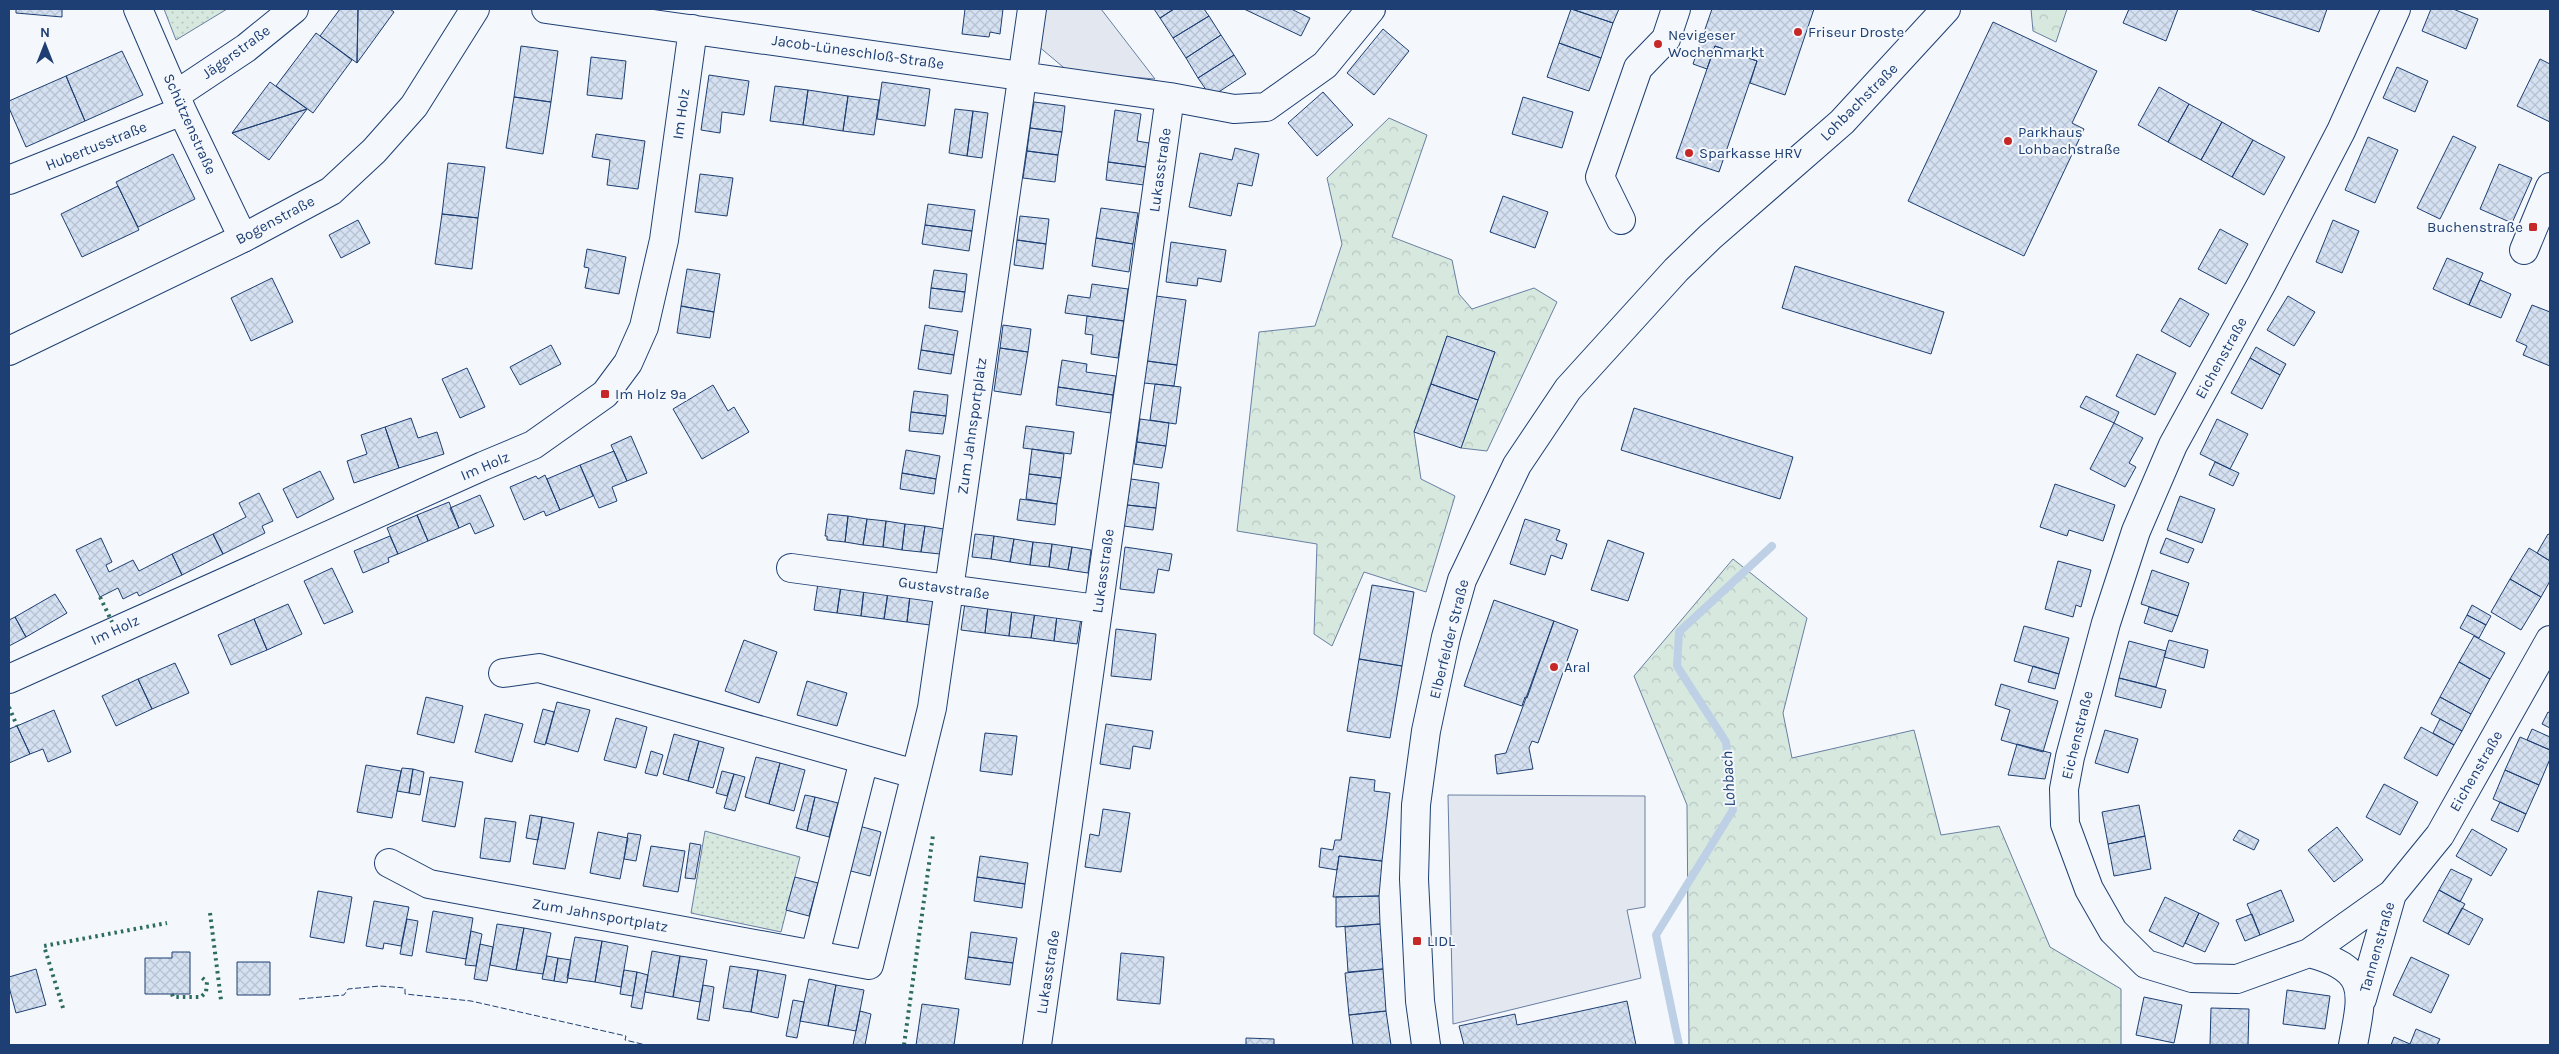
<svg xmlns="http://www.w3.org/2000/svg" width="2559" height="1054" viewBox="0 0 2559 1054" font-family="Karla,sans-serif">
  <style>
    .forest { fill: url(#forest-crowns); stroke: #687fa3 }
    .park { fill: url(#park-dots); stroke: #687fa3 }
    .parking { fill: #e3e8f0; stroke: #687fa3 }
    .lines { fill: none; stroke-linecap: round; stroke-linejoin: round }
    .stream { stroke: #bed0e5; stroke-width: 8 }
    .building { fill: url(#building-cross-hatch); stroke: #1d3f73 }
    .minor-casing { stroke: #1d3f73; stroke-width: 30 }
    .major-casing { stroke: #1d3f73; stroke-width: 30 }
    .minor { stroke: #f4f7fb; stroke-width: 28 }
    .major { stroke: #f4f7fb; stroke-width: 28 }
    .hedge { stroke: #2c6c60; stroke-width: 4; stroke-dasharray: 2.5 4; stroke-linecap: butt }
    .fence { stroke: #1d3f73; stroke-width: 1; stroke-dasharray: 6 2.5; stroke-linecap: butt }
    .poi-dot { fill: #c62828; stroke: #f4f7fb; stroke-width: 2 }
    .labels { text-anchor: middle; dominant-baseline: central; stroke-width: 4; stroke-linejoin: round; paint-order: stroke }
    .poi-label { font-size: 15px; fill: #1d3f73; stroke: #f4f7fb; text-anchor: start }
    .street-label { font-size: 15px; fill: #1d3f73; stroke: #f4f7fb }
    .water-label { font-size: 16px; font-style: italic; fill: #1d3f73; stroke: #f4f7fb }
  </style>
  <defs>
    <pattern id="forest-crowns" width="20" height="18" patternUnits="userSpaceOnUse" patternTransform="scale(1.25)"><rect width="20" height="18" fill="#d7e8df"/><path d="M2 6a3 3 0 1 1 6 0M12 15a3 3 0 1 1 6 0" fill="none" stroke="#b8c8c3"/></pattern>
    <pattern id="park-dots" width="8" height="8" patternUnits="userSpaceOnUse" patternTransform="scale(1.25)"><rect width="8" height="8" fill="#d7e8df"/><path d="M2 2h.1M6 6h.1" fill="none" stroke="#b8c8c3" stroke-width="1.8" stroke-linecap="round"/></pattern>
    <pattern id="building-cross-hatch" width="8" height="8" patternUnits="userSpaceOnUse" patternTransform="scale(1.25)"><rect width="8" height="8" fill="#d5e0f0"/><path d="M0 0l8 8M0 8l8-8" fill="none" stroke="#b6c1d1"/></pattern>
  </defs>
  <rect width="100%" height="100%" fill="#f4f7fb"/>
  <path class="forest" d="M2031 9H2067L2056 42 2033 31Z
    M1389 118 1427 135 1392 237 1452 260 1459 294 1472 309 1534 288 1557 302 1487 451 1461 448 1495 352 1447 336 1414 432 1421 479 1455 496 1426 592 1364 572 1332 646 1314 634 1317 544 1237 531 1259 332 1315 326 1342 244 1327 178Z
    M1733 559 1807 618 1783 713 1792 758 1914 730 1941 835 1999 826 2050 947 2121 989V1045H1689L1687 805 1634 676Z"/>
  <path class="park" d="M164 9H227L176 40Z
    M705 831 800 857 781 932 691 913Z"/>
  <path class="parking" d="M1046 9H1101L1155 79 1069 72 1037 45Z
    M1448 795 1645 796V907L1627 910 1641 978 1453 1024Z"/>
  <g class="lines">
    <path class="stream" d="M1679 1045 1656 935 1733 810 1726 742 1677 666 1679 632 1772 546"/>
  </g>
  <path class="building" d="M16 9H62V17L16 13Z
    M340 9H358L357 63 320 36Z
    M358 9H390L394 12 357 63Z
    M965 9H1003L1000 34 990 32 989 37 962 34Z
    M1154 9H1174L1160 18Z
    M1174 9H1204L1209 16 1173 38 1160 18Z
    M1244 9H1291L1310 18 1301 36Z
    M1571 9 1613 23 1601 58 1559 43Z
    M1572 9H1619L1613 23Z
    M1712 9H1814L1785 95 1750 83 1757 61 1715 46 1707 69 1693 64Z
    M2129 9H2178L2166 41 2123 23Z
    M2249 9H2327L2319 32Z
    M2431 9H2453L2478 19 2466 49 2422 31Z
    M1209 16 1221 35 1186 58 1173 38Z
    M1993 22 2097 71 2072 123 2084 129 2024 256 1908 201Z
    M1383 29 1409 51 1374 95 1347 73Z
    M316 33 352 60 313 113 276 86Z
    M1221 35 1234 55 1198 78 1186 58Z
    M1559 43 1601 58 1589 91 1547 77Z
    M521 46 558 51 551 102 514 97Z
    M1715 46 1757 61 1719 172 1676 158Z
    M122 51 143 95 85 121 66 76Z
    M1234 55 1246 74 1211 97 1198 78Z
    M591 57 626 61 622 99 587 95Z
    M2540 59 2550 64V122L2517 106Z
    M2397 67 2428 81 2415 112 2383 98Z
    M709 75 749 81 744 115 722 112 720 133 701 130Z
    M66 76 85 121 26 147 9 108V101Z
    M270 82 307 109 232 133Z
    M882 82 930 89 925 126 877 119Z
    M775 86 808 90 803 125 770 121Z
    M2159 87 2189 104 2168 142 2138 125Z
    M808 90 848 96 843 131 803 125Z
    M1323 92 1353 125 1317 156 1288 123Z
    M848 96 879 100 874 135 843 131Z
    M514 97 551 102 543 154 506 148Z
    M1523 97 1573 112 1562 148 1512 134Z
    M1034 102 1065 106 1062 132 1030 128Z
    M2189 104 2222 122 2201 160 2168 142Z
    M307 109 269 160 232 133Z
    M955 109 973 111 967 156 949 153Z
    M1115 110 1141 114 1137 141 1149 143 1146 167 1108 162Z
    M973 111 988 113 982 158 967 156Z
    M2222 122 2253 140 2232 177 2201 160Z
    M1030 128 1062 132 1058 155 1027 151Z
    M596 134 645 141 638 189 607 185 610 160 592 157Z
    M2453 136 2476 147 2440 219 2417 208Z
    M2368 137 2398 150 2375 203 2345 190Z
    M2253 140 2285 157 2264 195 2232 177Z
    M1235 148 1259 154 1252 186 1238 183 1231 216 1189 207 1200 153 1232 160Z
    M1027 151 1058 155 1055 182 1023 178Z
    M173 154 195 199 138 227 116 182Z
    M1108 162 1146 167 1144 185 1106 180Z
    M448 163 485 167 478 218 442 214Z
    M2499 164 2532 178 2512 223 2480 209Z
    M700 174 733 178 727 216 695 212Z
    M118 186 139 230 82 257 61 214Z
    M1503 196 1548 212 1535 248 1490 232Z
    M928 204 975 210 972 231 925 225Z
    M1101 208 1138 213 1133 244 1096 238Z
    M442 214 478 218 472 269 435 264Z
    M1020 216 1049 219 1046 244 1017 240Z
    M358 220 370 243 341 258 329 235Z
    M2333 220 2359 231 2342 273 2316 262Z
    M925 225 972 231 969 251 922 244Z
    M2220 229 2248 244 2226 284 2198 269Z
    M1096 238 1133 244 1129 272 1092 266Z
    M1017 240 1046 244 1043 269 1014 265Z
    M1171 242 1226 250 1221 282 1198 278 1197 286 1166 282Z
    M587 249 626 257 619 294 585 288 589 268 584 267Z
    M2447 258 2483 273 2469 305 2433 289Z
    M1795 266 1944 312 1931 354 1782 308Z
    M687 269 720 274 714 312 681 306Z
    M934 270 967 274 965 292 931 288Z
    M272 278 293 322 251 341 231 298Z
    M2480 280 2511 294 2501 318 2469 305Z
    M1092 284 1128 289 1124 321 1065 313 1068 295 1090 298Z
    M931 288 965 292 962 312 929 308Z
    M1156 296 1186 300 1177 365 1147 361Z
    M2288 296 2315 312 2294 346 2267 330Z
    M2180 298 2209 314 2190 347 2161 331Z
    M2532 305 2550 312V366L2523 355 2527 346 2516 341Z
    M681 306 714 312 710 338 677 333Z
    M1087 316 1124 321 1118 358 1091 354 1093 335 1085 334Z
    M925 325 958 331 954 355 921 350Z
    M1003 325 1031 329 1028 352 1000 348Z
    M1447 336 1495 352 1478 400 1431 384Z
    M551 345 561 364 520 385 510 367Z
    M2256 347 2286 364 2280 375 2250 358Z
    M1000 348 1028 352 1021 395 994 391Z
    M921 350 954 355 951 374 918 369Z
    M2137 354 2176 373 2155 415 2116 396Z
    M2250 358 2280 375 2262 409 2231 393Z
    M1062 360 1087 364 1086 372 1116 376 1113 395 1058 387Z
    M1147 361 1177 365 1174 386 1144 383Z
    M467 368 485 407 460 418 442 379Z
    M1155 384 1181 387 1176 424 1150 420Z
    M1431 384 1478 400 1461 448 1414 432Z
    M713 385 728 411 734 407 749 432 702 459 673 409Z
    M1058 387 1113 395 1111 413 1056 405Z
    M914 391 948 395 946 416 911 412Z
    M2086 396 2119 412 2114 423 2080 407Z
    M1634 408 1793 457 1780 499 1621 450Z
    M911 412 946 416 943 434 909 431Z
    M411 418 418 438 437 432 444 454 399 468 385 427Z
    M1140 419 1169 423 1166 446 1137 442Z
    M2217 419 2248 434 2230 469 2200 454Z
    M2114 423 2143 438 2129 463 2136 467 2125 487 2090 469Z
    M1026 426 1074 432 1071 454 1023 448Z
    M385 427 399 468 354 483 347 461 367 454 361 435Z
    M631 436 647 473 627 481 611 445Z
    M1137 442 1166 446 1162 468 1134 464Z
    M1032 449 1064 454 1061 478 1029 474Z
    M906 450 940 456 936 479 902 473Z
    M614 451 627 481 612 487 617 501 599 508 580 465Z
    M2215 462 2239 473 2233 486 2209 475Z
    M580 465 593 496 560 510 547 479Z
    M320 471 334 499 297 518 283 489Z
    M902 473 936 479 934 494 900 489Z
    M1029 474 1061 478 1057 504 1026 499Z
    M545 475 560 510 546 516 544 511 524 520 510 487 536 476 538 479Z
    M1131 479 1159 483 1156 508 1127 505Z
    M2055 484 2115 505 2103 541 2069 530 2067 536 2040 527Z
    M259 493 273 521 262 526 265 533 223 554 213 534 246 517 239 503Z
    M480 495 494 526 475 534 470 523 459 528 450 508Z
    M2180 496 2215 509 2202 543 2167 530Z
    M1020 499 1057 504 1055 525 1017 520Z
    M449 502 459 528 428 541 417 515Z
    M1127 505 1156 508 1153 530 1124 526Z
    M828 514 848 516 845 542 827 540V536H825Z
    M417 515 428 541 398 554 387 528Z
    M848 516 867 519 863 545 845 542Z
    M867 519 886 521 883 547 863 545Z
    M1525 519 1560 530 1556 540 1567 544 1562 559 1551 555 1545 575 1510 564Z
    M886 521 905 524 902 550 883 547Z
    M905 524 925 526 921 552 902 550Z
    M925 526 944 529 940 554 921 552Z
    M213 534 223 554 182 575 172 554Z
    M975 534 994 536 991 559 972 557Z
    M2548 534 2550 535V561L2537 553Z
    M390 536 398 554 388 558 389 562 363 573 354 551Z
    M994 536 1014 539 1010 562 991 559Z
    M101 538 112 562 106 565 109 572 133 560 139 571 172 554 182 575 139 596 137 592 123 599 118 588 100 597 76 550Z
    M2166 538 2194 549 2188 563 2160 553Z
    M1014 539 1033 542 1030 565 1010 562Z
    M1608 540 1644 553 1628 601 1591 590Z
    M1033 542 1052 544 1049 567 1030 565Z
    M1052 544 1072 547 1068 570 1049 567Z
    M1072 547 1091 550 1088 573 1068 570Z
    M1125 547 1172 554 1169 571 1158 569 1154 593 1120 589Z
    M2529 548 2550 561V581L2541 597 2510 579Z
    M2058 561 2091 570 2081 607 2076 605 2073 617 2045 609Z
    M332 568 353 612 324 624 304 581Z
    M2152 570 2189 583 2178 616 2141 604Z
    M2510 579 2541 597 2521 630 2491 612Z
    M818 583 841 586 837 613 814 610Z
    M1372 585 1414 592 1402 666 1359 659Z
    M841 586 864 589 861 616 837 613Z
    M864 589 888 592 884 619 861 616Z
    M888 592 910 595 907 622 884 619Z
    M55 594 67 613 26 637 15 617Z
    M910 595 934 599 930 625 907 622Z
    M1494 600 1554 621 1527 698 1525 697 1522 706 1464 686Z
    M965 603 988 606 985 633 961 630Z
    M288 604 302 634 267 650 254 619Z
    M2472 605 2491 616 2486 625 2467 615Z
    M988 606 1012 609 1009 636 985 633Z
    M2149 607 2178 616 2172 632 2144 623Z
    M1012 609 1035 612 1031 638 1009 636Z
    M1035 612 1057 615 1054 641 1031 638Z
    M1057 615 1081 618 1077 644 1054 641Z
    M2467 615 2486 625 2479 638 2460 628Z
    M15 617 26 637 9 646V620Z
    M254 619 267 650 231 665 218 635Z
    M1554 621 1578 630 1538 743 1532 741 1529 748 1533 769 1497 774 1495 755 1506 753Z
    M2024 626 2069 638 2059 674 2014 661Z
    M1116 629 1156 634 1151 680 1111 676Z
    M2474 636 2505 653 2490 679 2459 662Z
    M744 640 777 652 759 703 725 691Z
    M2169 640 2208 650 2204 668 2164 657Z
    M2129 641 2166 651 2156 687 2119 678Z
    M1359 659 1402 666 1390 738 1347 731Z
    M2459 662 2490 679 2471 714 2440 697Z
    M175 663 189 693 152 709 138 679Z
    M2033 666 2059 674 2055 689 2028 682Z
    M2119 678 2166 690 2161 708 2115 696Z
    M138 679 152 709 116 726 102 696Z
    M807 681 847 693 837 726 797 715Z
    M2001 684 2058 701 2043 752 2001 740 2010 710 1995 705Z
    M426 697 463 706 454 743 417 734Z
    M2440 697 2471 714 2462 731 2431 714Z
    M557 702 590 710 578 752 546 743Z
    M543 709 554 712 545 745 534 742Z
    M54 710 71 752 48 762 43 749 30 754 17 726Z
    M2548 712 2550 713V728L2542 724Z
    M485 714 523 724 512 762 475 752Z
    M616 718 647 727 636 768 604 760Z
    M2440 719 2462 731 2454 745 2433 733Z
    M1106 724 1153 731 1150 749 1133 746 1130 769 1100 764Z
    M17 726 30 754 9 763V729Z
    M2421 727 2454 745 2437 776 2404 758Z
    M2532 729 2550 737V750L2527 740Z
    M2105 730 2138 739 2128 773 2095 763Z
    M985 733 1017 736 1012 775 980 771Z
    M674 734 699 741 688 781 663 774Z
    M2520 737 2550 750V759L2539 785 2505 770Z
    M699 741 724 748 713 788 688 781Z
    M2017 744 2051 753 2045 779 2008 775Z
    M651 751 663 755 657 776 645 773Z
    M756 757 780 763 769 804 745 797Z
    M780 763 805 770 794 811 769 804Z
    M366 765 401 771 392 818 357 812Z
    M402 768 413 769 409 793 397 791Z
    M413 769 424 772 420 795 409 793Z
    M2505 770 2539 785 2526 814 2493 799Z
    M722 771 734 774 727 796 716 793Z
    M734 774 745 777 735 811 724 808Z
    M430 777 463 782 455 827 422 821Z
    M1350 777 1375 780 1374 791 1390 793 1382 861 1339 856 1337 870 1319 867 1321 848 1333 850 1335 840H1341Z
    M2384 784 2418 802 2400 835 2366 817Z
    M805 795 815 797 807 831 796 828Z
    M815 797 838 803 829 837 807 831Z
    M2500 802 2526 814 2518 832 2491 820Z
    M2139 805 2145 836 2108 844 2102 812Z
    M1103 809 1130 813 1121 872 1085 867 1090 834 1099 836Z
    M530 815 542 817 538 840 526 838Z
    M542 817 574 823 565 869 533 864Z
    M485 818 516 822 510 862 480 858Z
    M859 826 881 832 870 876 847 870Z
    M2337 827 2363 860 2334 882 2308 850Z
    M2472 829 2507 849 2491 876 2456 856Z
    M2239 830 2259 840 2254 850 2233 840Z
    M598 832 628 838 620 879 590 873Z
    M628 833 641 835 636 861 624 859Z
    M2145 836 2151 869 2114 876 2108 844Z
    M690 843 701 845 695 879 685 878Z
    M651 846 685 851 678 892 643 886Z
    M980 856 1028 863 1025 884 977 877Z
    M1339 856 1382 861 1379 896 1333 897Z
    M2451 869 2472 879 2460 902 2439 890Z
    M795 877 818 883 809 916 786 910Z
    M977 877 1025 884 1022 908 974 901Z
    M2281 890 2294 921 2260 935 2247 904Z
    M2439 890 2465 904 2448 934 2423 921Z
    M318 891 352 897 344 943 310 937Z
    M1379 896 1380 924 1336 927V897Z
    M2165 897 2199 913 2183 947 2149 931Z
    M374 901 409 907 401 946 384 943 383 949 366 946Z
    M2462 908 2483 919 2469 945 2448 934Z
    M433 911 473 918 466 959 426 952Z
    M2199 913 2219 923 2205 952 2185 943Z
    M2252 914 2260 935 2245 941 2236 920Z
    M407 919 418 921 412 956 400 954Z
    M497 924 524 928 516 970 490 965Z
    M1380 924 1383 969 1348 972 1345 927Z
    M524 928 551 933 543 974 516 970Z
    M471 931 482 934 476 966 465 965Z
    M971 932 1017 938 1013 963 968 957Z
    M575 937 602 941 595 982 567 978Z
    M602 941 628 946 621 987 595 982Z
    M480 944 493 947 487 981 474 979Z
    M652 951 680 956 673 997 645 992Z
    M172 952H190V994H145V958H172Z
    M1121 953 1164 957 1160 1004 1117 1000Z
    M547 956 558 958 554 981 542 979Z
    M680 956 707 960 700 1002 673 997Z
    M968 957 1013 963 1010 985 965 979Z
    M2411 957 2449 975 2431 1013 2393 995Z
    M558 958 571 960 567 983 554 981Z
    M237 962H270V995H237Z
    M730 966 758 970 751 1012 723 1008Z
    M36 969 46 1005 16 1013 9 987V977Z
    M1383 969 1386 1011 1349 1015 1345 973Z
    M624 970 637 972 633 996 620 994Z
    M758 970 786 975 778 1018 751 1012Z
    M637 972 648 975 642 1009 631 1007Z
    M809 979 836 985 828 1026 800 1021Z
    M703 985 714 987 709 1021 697 1019Z
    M836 985 864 990 856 1031 828 1026Z
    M2287 990 2330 996 2325 1029 2283 1024Z
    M2144 997 2182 1005 2174 1043 2136 1035Z
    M793 1000 804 1002 797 1038 786 1036Z
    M1627 1001 1636 1045H1464L1459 1026 1515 1014 1517 1025Z
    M922 1004 959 1009 954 1045H916Z
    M2211 1008 2249 1009 2248 1045H2210Z
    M860 1011 871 1014 865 1045H853Z
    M1386 1011 1391 1045H1353L1349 1015Z
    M2416 1029 2440 1039 2437 1045H2391L2394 1037 2410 1044Z
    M1246 1038 1274 1039V1045H1246Z"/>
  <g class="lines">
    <defs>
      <path id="minor" d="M138 9 182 111 243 238
        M546 9 1170 97 1234 109 1266 107 1325 65 1371 9
        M2396 9 2341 131 2262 283 2173 445 2136 531 2106 623 2070 757 2064 789 2065 824 2089 889 2113 931 2146 964 2192 978 2237 979 2309 953 2392 894 2440 835 2550 640
        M177 94 246 48 294 9
        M9 180 182 111
        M1621 220 1600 177 1638 68 1666 39 1676 9
        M2524 250 2550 187
        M791 568 1097 609
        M503 673 539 668 915 774
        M9 679 483 466 533 445 605 394 628 363 644 327 664 240 693 29
        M389 863 429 884 869 965 932 708 1032 9
        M2309 953C2370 969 2363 992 2353 1045
        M815 954 864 760
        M2362 999 2392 894
        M1037 1045 1170 97"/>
      <path id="major" d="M9 351 243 238 331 191 374 151 414 106 475 9
        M1426 1045 1420 1001 1414 879 1416 805 1426 731 1446 637 1462 580 1517 465 1568 389 1676 270 1710 237 1842 122 1946 9"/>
    </defs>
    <use href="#minor" class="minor-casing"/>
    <use href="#major" class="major-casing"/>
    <use href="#minor" class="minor"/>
    <use href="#major" class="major"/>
    <path class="hedge" d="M100 597 112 622
      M9 707 17 726
      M210 913 221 1000
      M172 994 173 997H201L206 992 207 982 200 976
      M63 1008 44 946 167 923
      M904 1045 933 835"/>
    <path class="fence" d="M299 999 344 995 348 989 380 986 405 988V994L471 1001 626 1036 625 1040 646 1045"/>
  </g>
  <g class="poi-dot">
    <circle cx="1798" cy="32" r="5"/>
    <circle cx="1658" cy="44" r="5"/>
    <circle cx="2008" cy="141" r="5"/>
    <circle cx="1689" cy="153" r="5"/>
    <rect x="2528" y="222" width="10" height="10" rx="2.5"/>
    <rect x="600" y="389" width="10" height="10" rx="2.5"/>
    <circle cx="1554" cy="667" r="5"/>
    <rect x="1412" y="936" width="10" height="10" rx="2.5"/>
  </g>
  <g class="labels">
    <g class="poi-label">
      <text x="1808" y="32">Friseur Droste</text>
      <text x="1668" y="35">Nevigeser<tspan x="1668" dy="17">Wochenmarkt</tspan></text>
      <text x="2018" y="132">Parkhaus<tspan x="2018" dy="17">Lohbachstraße</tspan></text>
      <text x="1699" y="153">Sparkasse HRV</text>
      <text x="2523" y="227" text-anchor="end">Buchenstraße</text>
      <text x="615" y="394">Im Holz 9a</text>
      <text x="1564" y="667">Aral</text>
      <text x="1427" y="941">LIDL</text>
    </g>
    <g class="street-label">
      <text transform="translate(236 52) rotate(-36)">Jägerstraße</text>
      <text transform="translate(858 52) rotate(8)">Jacob-Lüneschloß-Straße</text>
      <text transform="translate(1859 102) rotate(-45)">Lohbachstraße</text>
      <text transform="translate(681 114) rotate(-82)">Im Holz</text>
      <text transform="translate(190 124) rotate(66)">Schützenstraße</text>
      <text transform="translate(96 146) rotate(-22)">Hubertusstraße</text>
      <text transform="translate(1160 170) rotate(-82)">Lukasstraße</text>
      <text transform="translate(275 220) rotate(-28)">Bogenstraße</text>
      <text transform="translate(2221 358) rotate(-61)">Eichenstraße</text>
      <text transform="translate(972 426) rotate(-82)">Zum Jahnsportplatz</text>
      <text transform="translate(485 466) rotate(-23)">Im Holz</text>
      <text transform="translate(1103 571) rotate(-82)">Lukasstraße</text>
      <text transform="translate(944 588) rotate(8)">Gustavstraße</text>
      <text transform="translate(115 630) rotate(-25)">Im Holz</text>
      <text transform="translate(1449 639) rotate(-76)">Elberfelder Straße</text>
      <text transform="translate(2077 735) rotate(-76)">Eichenstraße</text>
      <text transform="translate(2476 771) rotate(-60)">Eichenstraße</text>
      <text transform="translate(600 915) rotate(10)">Zum Jahnsportplatz</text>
      <text transform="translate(2377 947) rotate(-74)">Tannenstraße</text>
      <text transform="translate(1048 972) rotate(-81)">Lukasstraße</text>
    </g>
    <g class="water-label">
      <text transform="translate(1728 779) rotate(-93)">Lohbach</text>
    </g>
  </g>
  <rect width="2559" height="1054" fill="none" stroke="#1d3f73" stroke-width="20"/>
  <g transform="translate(45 45)" stroke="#f4f7fb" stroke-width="4" paint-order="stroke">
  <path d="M0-4L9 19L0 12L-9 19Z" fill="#1d3f73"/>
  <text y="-8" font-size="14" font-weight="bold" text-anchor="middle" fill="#1d3f73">N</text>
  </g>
</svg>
